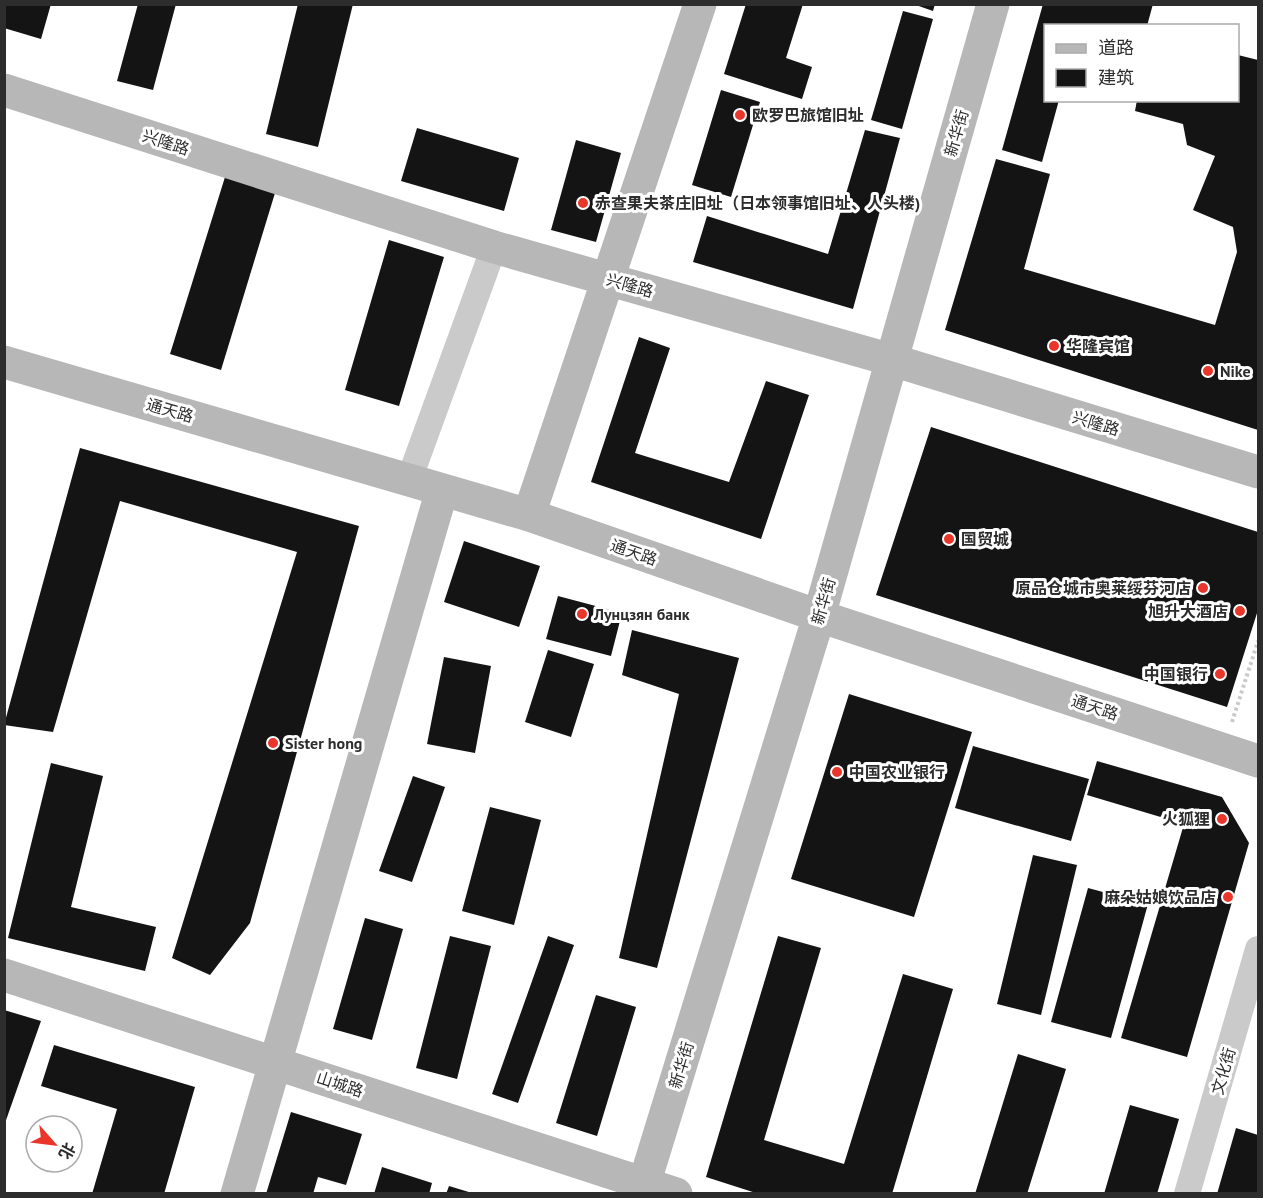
<svg xmlns="http://www.w3.org/2000/svg" width="1263" height="1198" viewBox="0 0 1263 1198" font-family="'PT Sans','Noto Sans SC',sans-serif">
  <style>
    .building { fill: #141414 }
    .lines { fill: none; stroke-linecap: round; stroke-linejoin: round }
    .path { stroke: #cacaca; stroke-width: 4; stroke-dasharray: 3 3; stroke-linecap: butt }
    .street { stroke: #cacaca; stroke-width: 26 }
    .secondary { stroke: #b7b7b7; stroke-width: 33 }
    .poi-dot { fill: #e9352a; stroke: #fff; stroke-width: 2 }
    .labels { text-anchor: middle; dominant-baseline: central; stroke-width: 6; stroke-linejoin: round; paint-order: stroke }
    .poi-label { font-size: 16px; font-weight: bold; fill: #2d2d2d; stroke: #fff; text-anchor: start }
    .street-label { font-size: 16px; fill: #2d2d2d; stroke: #fff }
  </style>
  <rect width="100%" height="100%" fill="#fff"/>
  <path class="building" d="M4 4H51L41 39 4 28Z
    M138 4H176L153 90 117 81Z
    M298 4H353L318 147 266 134Z
    M746 4H803L786 58 812 67 802 99 724 74Z
    M913 4H935L933 11Z
    M1043 4H1153L1147 26H1046V100H1059L1042 162 1002 150Z
    M903 11 933 19 902 129 871 120Z
    M1238 55 1258 60V430L945 330 996 159 1050 174 1024 269 1215 325 1237 252 1233 227 1193 210 1215 156 1187 145 1183 124 1135 111 1137 100H1238Z
    M721 90 760 102 731 197 692 185Z
    M417 128 519 158 504 211 401 181Z
    M865 130 900 138 853 309 693 262 707 216 828 254Z
    M576 140 621 153 596 242 551 230Z
    M225 177 275 193 221 370 170 354Z
    M389 240 444 257 399 406 345 390Z
    M639 337 670 348 635 453 729 482 766 381 809 395 761 539 591 482Z
    M931 427 1258 532V610L1227 707 876 595Z
    M80 448 359 526 250 923 210 975 172 958 297 552 120 501 53 732 4 725Z
    M464 541 540 566 519 627 444 602Z
    M558 596 622 613 611 656 546 639Z
    M632 630 739 658 657 968 619 958 679 694 622 675Z
    M548 650 594 664 571 737 525 722Z
    M444 657 491 666 475 753 427 744Z
    M849 694 972 732 914 917 791 879Z
    M973 746 1089 779 1071 841 955 808Z
    M1097 761 1222 797 1249 843 1187 1057 1121 1038 1184 824 1087 795Z
    M51 763 103 776 71 907 156 927 145 971 8 938Z
    M413 776 445 787 412 882 379 871Z
    M490 807 541 820 514 925 462 911Z
    M1033 855 1077 865 1041 1015 997 1004Z
    M1088 888 1148 904 1111 1038 1051 1022Z
    M365 918 403 929 372 1040 333 1029Z
    M450 936 491 946 457 1079 416 1068Z
    M548 936 574 945 518 1103 492 1094Z
    M778 936 821 948 764 1140 844 1164 903 974 953 989 892 1194H759L706 1177Z
    M596 995 636 1007 597 1136 556 1123Z
    M4 1010 41 1021 5 1123H4Z
    M54 1045 195 1087 164 1194H92L117 1109 41 1086Z
    M1018 1054 1066 1069 1027 1194H975Z
    M1130 1105 1179 1119 1157 1194H1104Z
    M291 1112 362 1134 346 1185 318 1177 313 1194H266Z
    M1236 1128 1258 1135V1194H1217Z
    M382 1167 432 1183 429 1194H374Z
    M449 1186 472 1193 471 1194H446Z"/>
  <g class="lines">
    <path class="path" d="M1232 722 1258 641"/>
    <path class="street" d="M409 480 494 247
      M1187 1194 1258 949"/>
    <path class="secondary" d="M4 90 494 247 892 360 1258 472
      M4 362 529 515 819 616 1258 761
      M529 515 700 4
      M4 975 676 1194
      M237 1194 442 490
      M641 1194 819 616 993 4"/>
  </g>
  <g class="poi-dot">
    <circle cx="740" cy="115" r="6"/>
    <circle cx="583" cy="203" r="6"/>
    <circle cx="1054" cy="346" r="6"/>
    <circle cx="1208" cy="371" r="6"/>
    <circle cx="949" cy="539" r="6"/>
    <circle cx="1203" cy="588" r="6"/>
    <circle cx="1240" cy="611" r="6"/>
    <circle cx="582" cy="614" r="6"/>
    <circle cx="1220" cy="674" r="6"/>
    <circle cx="273" cy="743" r="6"/>
    <circle cx="837" cy="772" r="6"/>
    <circle cx="1222" cy="819" r="6"/>
    <circle cx="1228" cy="897" r="6"/>
  </g>
  <g class="labels">
    <g class="poi-label">
      <text x="752" y="115">欧罗巴旅馆旧址</text>
      <text x="595" y="203">赤查果夫茶庄旧址（日本领事馆旧址、人头楼)</text>
      <text x="1066" y="346">华隆宾馆</text>
      <text x="1220" y="371">Nike</text>
      <text x="961" y="539">国贸城</text>
      <text x="1191" y="588" text-anchor="end">原品仓城市奥莱绥芬河店</text>
      <text x="1228" y="611" text-anchor="end">旭升大酒店</text>
      <text x="594" y="614">Лунцзян банк</text>
      <text x="1208" y="674" text-anchor="end">中国银行</text>
      <text x="285" y="743">Sister hong</text>
      <text x="849" y="772">中国农业银行</text>
      <text x="1210" y="819" text-anchor="end">火狐狸</text>
      <text x="1216" y="897" text-anchor="end">麻朵姑娘饮品店</text>
    </g>
    <g class="street-label">
      <text transform="translate(956 133) rotate(-74)">新华街</text>
      <text transform="translate(166 142) rotate(18)">兴隆路</text>
      <text transform="translate(630 285) rotate(16)">兴隆路</text>
      <text transform="translate(170 410) rotate(16)">通天路</text>
      <text transform="translate(1096 423) rotate(17)">兴隆路</text>
      <text transform="translate(634 552) rotate(19)">通天路</text>
      <text transform="translate(823 601) rotate(-74)">新华街</text>
      <text transform="translate(1095 707) rotate(18)">通天路</text>
      <text transform="translate(681 1065) rotate(-73)">新华街</text>
      <text transform="translate(1223 1071) rotate(-74)">文化街</text>
      <text transform="translate(340 1084) rotate(18)">山城路</text>
    </g>
  </g>
  <rect width="1263" height="1198" fill="none" stroke="#2d2d2d" stroke-width="12"/>
  <rect x="1044" y="24" width="195" height="78" fill="#ffffff" stroke="#ababab" stroke-width="1.5"/>
  <rect x="1056" y="44" width="30" height="9" fill="#b7b7b7" stroke="#ababab" stroke-width="1.5"/>
  <text x="1098" y="54" font-size="18" fill="#2d2d2d">道路</text>
  <rect x="1056" y="69" width="30" height="18" fill="#141414" stroke="#ababab" stroke-width="1.5"/>
  <text x="1098" y="84" font-size="18" fill="#2d2d2d">建筑</text>
  <g transform="translate(54 1144) rotate(118)"><circle r="28" fill="#ffffff" stroke="#ababab" stroke-width="1.5"/>
  <path d="M0-4.5L10 22L0 15L-10 22Z" fill="#e9352a"/>
  <text y="-9" font-size="16" font-weight="bold" text-anchor="middle" fill="#2d2d2d">北</text>
  </g>
</svg>
